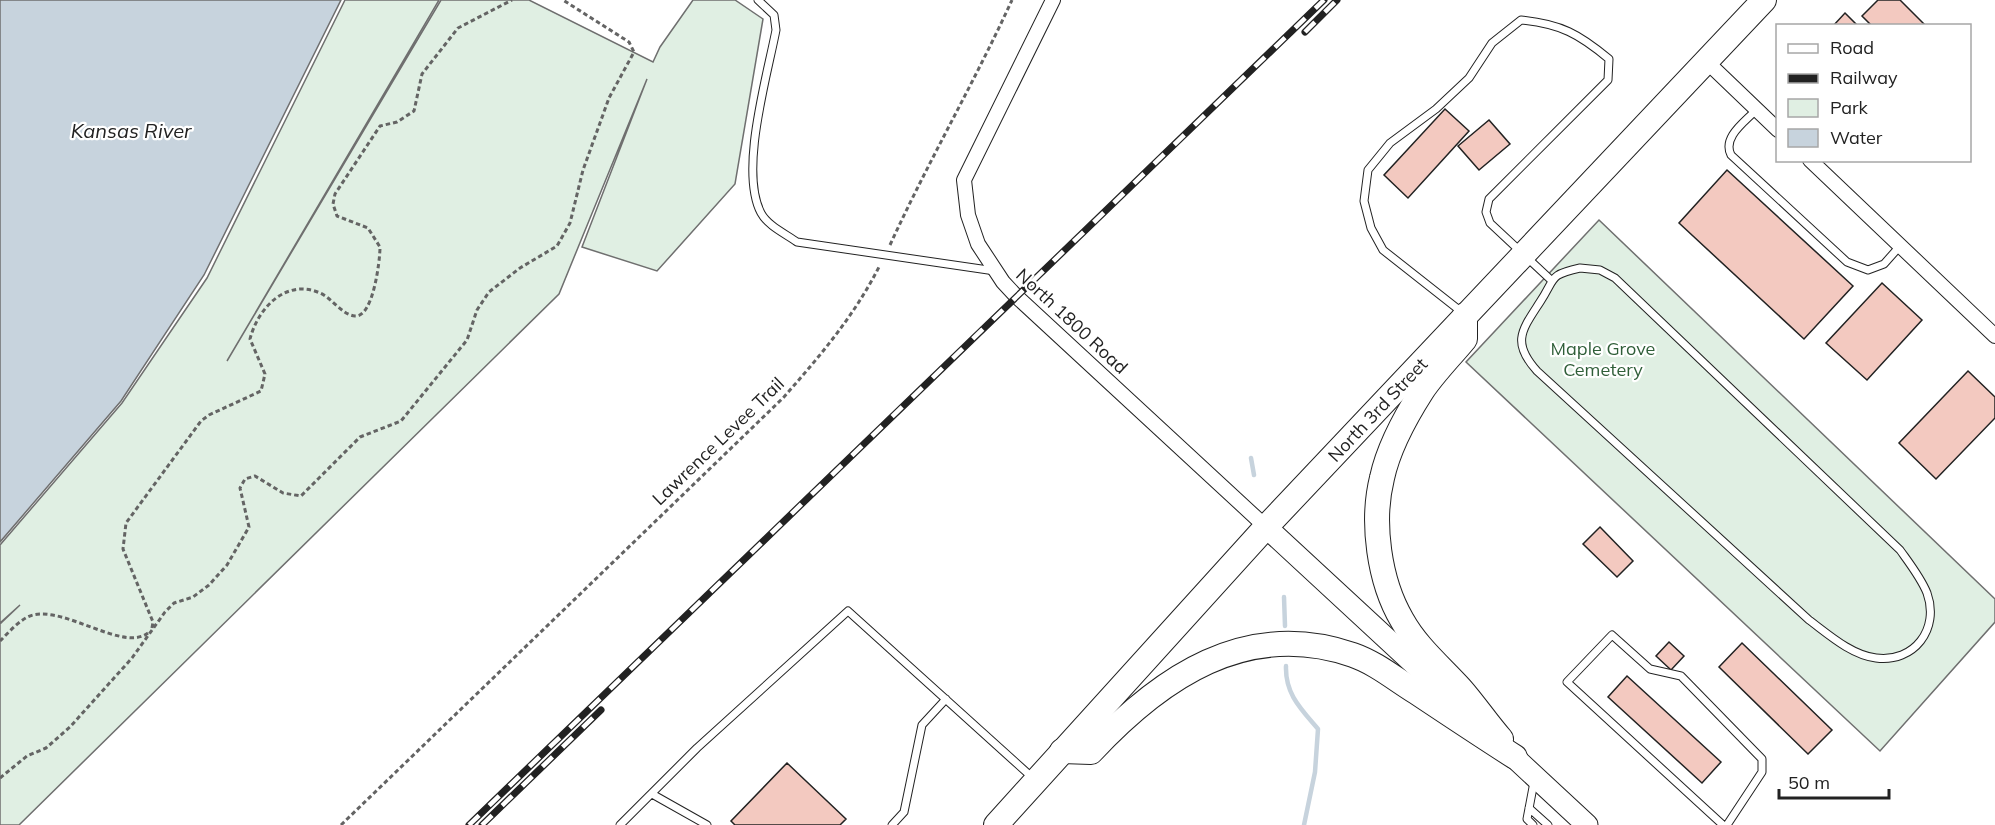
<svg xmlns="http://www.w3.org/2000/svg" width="1995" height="825" viewBox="0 0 1995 825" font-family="Mulish,sans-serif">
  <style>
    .green { fill: #e0efe3; stroke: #6f6f6f; stroke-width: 1.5 }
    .water { fill: #c7d3dd; stroke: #6f6f6f; stroke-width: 1.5 }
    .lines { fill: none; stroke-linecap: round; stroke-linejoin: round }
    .stream { stroke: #c7d3dd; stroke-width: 4.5 }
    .building { fill: #f3c9c0; stroke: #222; stroke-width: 1.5 }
    .lane-casing { stroke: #222; stroke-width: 9 }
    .street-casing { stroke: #222; stroke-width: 16 }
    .primary-casing { stroke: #222; stroke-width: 23 }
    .highway-casing { stroke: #222; stroke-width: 26 }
    .path { stroke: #646464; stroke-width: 3; stroke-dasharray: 4.5 3; stroke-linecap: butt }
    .lane { stroke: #fff; stroke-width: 7 }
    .street { stroke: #fff; stroke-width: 14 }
    .primary { stroke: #fff; stroke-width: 21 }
    .highway { stroke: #fff; stroke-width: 24 }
    .rail-casing { stroke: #222; stroke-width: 7 }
    .rail { stroke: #fff; stroke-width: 4.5; stroke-dasharray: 14; stroke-linecap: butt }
    .labels { text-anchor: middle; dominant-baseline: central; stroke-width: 4.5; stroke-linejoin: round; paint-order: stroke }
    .street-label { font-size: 18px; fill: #222; stroke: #fff }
    .park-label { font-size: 18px; fill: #2f5e38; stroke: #fff }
    .water-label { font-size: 20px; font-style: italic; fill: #222; stroke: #fff }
  </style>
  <rect width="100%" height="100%" fill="#fff"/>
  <path class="green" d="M345 0H439L227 361 441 0H529L653 62 660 47 693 0H735L763 19 735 184 657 271 582 247 647 79 559 294 19 825H0V624L20 605 0 623V545L122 403 207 278Z
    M1599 220 1995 599V622L1880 751 1466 362Z"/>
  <path class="water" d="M0 0H341L204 275 121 401 0 542Z"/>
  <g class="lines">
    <path class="stream" d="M1251 458 1254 475
      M1284 597 1285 626
      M1286 666C1285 694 1301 709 1318 729L1315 772 1304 825"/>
  </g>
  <path class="building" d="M1878 0H1900L1926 26H1872L1862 16Z
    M1845 13 1858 26H1833Z
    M1445 109 1469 131 1408 198 1384 175Z
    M1489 120 1510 144 1479 170 1458 146Z
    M1727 170 1853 286 1804 339 1679 223Z
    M1882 283 1922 320 1867 380 1826 343Z
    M1968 371 1995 397V418L1936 479 1899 443Z
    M1600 527 1633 561 1617 577 1583 544Z
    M1669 642 1684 656 1671 670 1656 656Z
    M1742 643 1832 730 1808 754 1719 667Z
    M1627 676 1721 762 1702 783 1608 697Z
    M787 763 846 819 840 825H735L731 821Z"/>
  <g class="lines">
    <defs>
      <path id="lane" d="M758 0 774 15 776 30C767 77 739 171 761 213 768 226 786 234 797 242L995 271
        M1756 110C1745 122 1722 137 1731 155L1847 262 1868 270 1884 264 1900 246
        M1580 268 1600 270 1615 278 1900 550C1910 564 1921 578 1927 593 1940 629 1914 663 1876 658 1851 655 1828 634 1809 620L1537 371C1511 342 1522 330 1540 302 1556 278 1548 275 1580 268Z
        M1463 313 1383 250 1371 228 1364 201 1368 170 1390 143 1436 109 1469 78 1492 43 1521 20C1561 24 1579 34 1609 59L1608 80 1489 199 1486 212 1490 223 1551 280
        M652 794 707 825
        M1529 808 1548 825
        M620 825 697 748 848 611 1034 779
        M892 825 904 812 922 725 946 699
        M1533 825 1527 819 1534 782
        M1723 825 1567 682 1612 635 1650 669 1681 676 1762 759V772L1727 825"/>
      <path id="street" d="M1053 0 964 180 968 215 978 244 1003 282 1016 296 1266 527
        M1706 61 1778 130
        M1810 160 1995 336"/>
      <path id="primary" d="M1266 527 1479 724
        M1502 746 1587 825"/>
      <g id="highway">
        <path d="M1465 315V339C1451 356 1434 373 1422 391 1406 416 1388 450 1382 478 1371 522 1379 581 1402 620 1417 647 1440 666 1461 689 1475 705 1487 723 1501 739"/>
        <path d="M1062 751 1091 752C1160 678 1246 618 1353 655 1376 663 1395 679 1416 692 1449 714 1482 736 1515 757"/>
        <path id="s1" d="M996 825 1266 527 1764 0"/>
      </g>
    </defs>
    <use href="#lane" class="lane-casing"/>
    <use href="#street" class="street-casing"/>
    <use href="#primary" class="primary-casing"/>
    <use href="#highway" class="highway-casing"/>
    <path class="path" d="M890 245C928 162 974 83 1012 0
      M152 628 153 622 123 549 126 523 201 421 209 415 261 391 265 374 250 339C258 308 286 278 320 293 332 298 342 315 355 316 373 318 380 261 380 247L368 228 337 216 333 204 335 194 380 126 397 122 414 111 422 74 458 28 512 0
      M0 641C9 632 21 618 33 615 67 607 123 652 148 633
      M0 778 27 756 46 748 70 727 132 658 165 612 174 603 193 597 209 585 227 565 249 527 240 488 245 479 255 476 283 493 301 496 360 437 401 421 467 340 477 310 489 292 520 268 557 246 570 223 583 170 609 98 634 52 629 42 563 0
      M341 825 783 398C820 356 855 315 880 265"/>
    <use href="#lane" class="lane"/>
    <use href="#street" class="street"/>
    <use href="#primary" class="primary"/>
    <use href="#highway" class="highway"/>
    <defs>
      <path id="rail" d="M1305 32 1337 0
        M469 825 1324 0
        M482 825 601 710"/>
    </defs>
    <use href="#rail" class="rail-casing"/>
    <use href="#rail" class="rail"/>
  </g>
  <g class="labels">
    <g class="street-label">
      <text transform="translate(1072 321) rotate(43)">North 1800 Road</text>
      <text stroke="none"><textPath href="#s1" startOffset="564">North 3rd Street</textPath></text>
      <text transform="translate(718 441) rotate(-44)">Lawrence Levee Trail</text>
    </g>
    <g class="park-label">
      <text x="1603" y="348">Maple Grove<tspan x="1603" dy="21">Cemetery</tspan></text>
    </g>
    <g class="water-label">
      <text x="131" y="130">Kansas River</text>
    </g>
  </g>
  <rect x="1776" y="24" width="195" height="138" fill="#ffffff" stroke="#a7a7a7" stroke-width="1.5"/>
  <rect x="1788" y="44" width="30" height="9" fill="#ffffff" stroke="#a7a7a7" stroke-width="1.5"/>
  <text x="1830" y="54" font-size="18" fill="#222222">Road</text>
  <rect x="1788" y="74" width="30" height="9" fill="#222222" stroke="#a7a7a7" stroke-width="1.5"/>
  <text x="1830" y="84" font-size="18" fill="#222222">Railway</text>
  <rect x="1788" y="99" width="30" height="18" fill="#e0efe3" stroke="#a7a7a7" stroke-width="1.5"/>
  <text x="1830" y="114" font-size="18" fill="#222222">Park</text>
  <rect x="1788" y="129" width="30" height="18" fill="#c7d3dd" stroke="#a7a7a7" stroke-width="1.5"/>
  <text x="1830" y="144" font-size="18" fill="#222222">Water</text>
  <path d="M1779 789v9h110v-9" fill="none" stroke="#222222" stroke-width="3"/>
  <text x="1788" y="789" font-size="18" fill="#222222" stroke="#ffffff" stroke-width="4.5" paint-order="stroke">50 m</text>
</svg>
